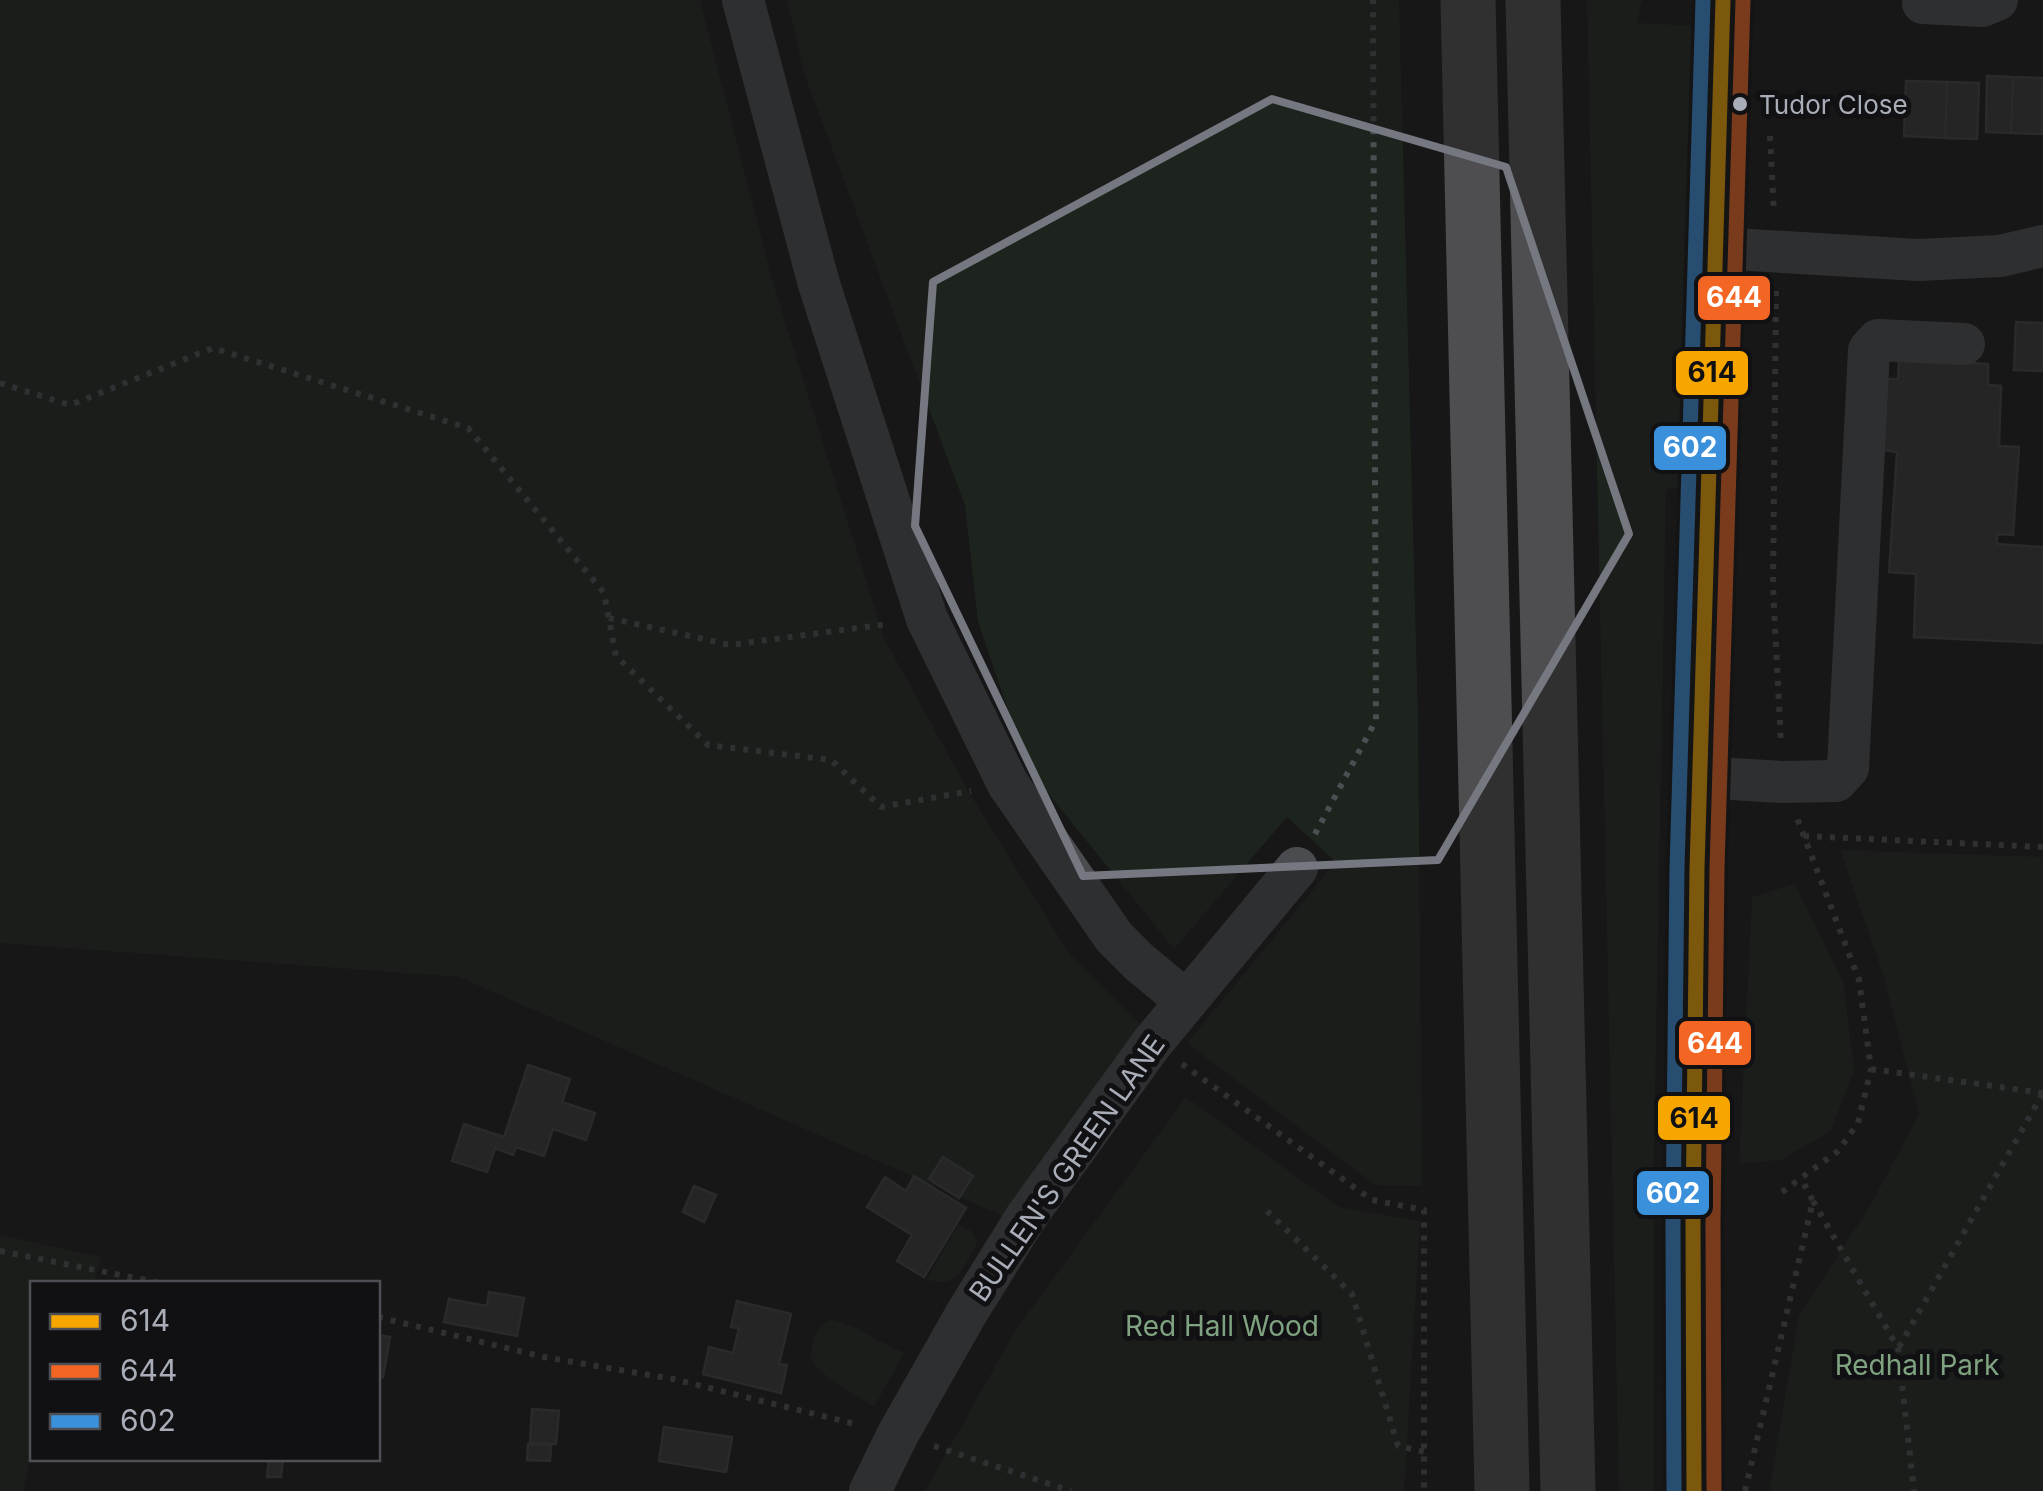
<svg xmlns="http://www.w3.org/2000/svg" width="2043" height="1491" viewBox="0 0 2043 1491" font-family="Inter,sans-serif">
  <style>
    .green { fill: #1d241e }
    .building { fill: #353536; stroke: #3f4043; stroke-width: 2.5 }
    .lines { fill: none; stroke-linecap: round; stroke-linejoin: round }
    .path { stroke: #4d4e52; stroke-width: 6; stroke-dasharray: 5 8; stroke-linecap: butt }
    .minor { stroke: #4b4c50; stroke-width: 42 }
    .major { stroke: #4d4f52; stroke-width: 55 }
    .highway { stroke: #4e4e51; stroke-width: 55 }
    .bus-1-casing { stroke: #111113; stroke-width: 22 }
    .bus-2-casing { stroke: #111113; stroke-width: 22 }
    .bus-3-casing { stroke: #111113; stroke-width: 22 }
    .bus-1 { stroke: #f7a600; stroke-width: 15 }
    .bus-2 { stroke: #f26522; stroke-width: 15 }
    .bus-3 { stroke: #3a90db; stroke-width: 15 }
    .marked { fill: none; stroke: #757880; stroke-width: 8; stroke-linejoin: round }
    .bus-dot { fill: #a8adb8; stroke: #111113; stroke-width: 4 }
    .labels { text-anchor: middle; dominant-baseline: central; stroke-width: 10; stroke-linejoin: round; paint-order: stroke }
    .bus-label { font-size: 26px; fill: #a8adb8; stroke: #111113; text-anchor: start }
    .street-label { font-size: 28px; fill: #a8adb8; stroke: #111113 }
    .park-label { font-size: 28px; fill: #7fa381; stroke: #111113 }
    .line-badge { stroke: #111113; stroke-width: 4 }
    .badge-label { font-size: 28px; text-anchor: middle; font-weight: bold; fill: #fff }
    .pale-badge-label { font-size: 28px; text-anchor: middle; font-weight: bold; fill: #111 }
  </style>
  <rect width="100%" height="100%" fill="#171717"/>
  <path class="green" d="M0 0H700L773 283 884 638 970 794 1069 953 1141 1025 1005 1217 459 977 0 943Z
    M787 0H1399L1418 719 1422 1186 1375 1185 1187 1043 1336 862 1287 817 1174 949 1027 767 978 621 965 505 805 76Z
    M1587 0H1642L1637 23 1698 26 1686 488 1666 489 1654 1151V1491H1619Z
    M1840 850 2043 857V1491H1769L1799 1316 1870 1206 1919 1114 1883 974Z
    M1795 884 1843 982 1854 1070 1831 1131 1781 1160 1739 1164 1752 897Z
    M1186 1097 1339 1207 1420 1221 1404 1491H925L1015 1331Z
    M959 1224 973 1232 977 1244C964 1266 957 1291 927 1279Z
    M0 1235 101 1257 94 1283 32 1284V1444L24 1491H0Z
    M831 1320 851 1326 904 1353 874 1407C861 1398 818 1374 813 1362 810 1358 811 1351 812 1346 814 1333 820 1325 831 1320Z"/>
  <path class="building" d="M1987 76 2013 77 2011 133 1986 132Z
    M2013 77 2043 78 2042 134 2011 133Z
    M1906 81 1947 82 1945 138 1904 136Z
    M1947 82 1979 83 1977 139 1945 138Z
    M2016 322 2043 323V371L2014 370Z
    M1899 359 1988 364V385L2001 386 1999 446 2019 447 2013 535 1997 534V544L2043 547V643L1914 637 1916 574 1889 572 1897 452 1877 449 1881 379H1898Z
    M528 1065 570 1079 562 1102 595 1113 586 1140 553 1129 544 1156 516 1147 513 1155 495 1148 487 1172 452 1161 464 1124 504 1137Z
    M943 1157 973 1176 959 1198 929 1179Z
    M914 1176 966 1208 924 1277 897 1261 912 1235 867 1207 885 1177 906 1191Z
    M694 1186 716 1195 704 1222 683 1212Z
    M489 1292 524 1298 517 1336 444 1322 449 1299 487 1306Z
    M737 1301 791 1314 779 1364 787 1365 781 1393 703 1374 709 1347 733 1353 739 1328 731 1327Z
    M378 1335 390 1337 383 1377 378 1376Z
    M532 1409 559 1411 556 1444 530 1442Z
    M664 1427 732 1437 726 1472 659 1461Z
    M528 1444 551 1445 550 1461 527 1460Z
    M269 1458H283L281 1477H267Z"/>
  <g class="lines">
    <path class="path" d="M1770 136 1774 214
      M1776 291 1773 587 1781 743
      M0 383 70 405 213 348 468 428 604 593 616 656 708 745 831 760 881 807 971 791
      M609 618 730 645 888 624
      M1315 834 1376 720 1373 0
      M1804 836 2043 847
      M1182 1064 1372 1200 1424 1210V1491
      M1871 1069 2043 1093
      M1782 1192 1838 1151 1858 1123 1871 1069 1859 980 1797 818
      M1813 1201 1898 1348 1914 1491
      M1267 1211 1352 1294 1398 1446 1425 1452
      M0 1251 165 1284
      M378 1317 544 1357 673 1379 859 1425
      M1899 1347 2043 1093
      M934 1446 1071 1491
      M1745 1491 1813 1201 1801 1178"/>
    <path class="minor" d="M743 0 819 284 927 619 1008 784 1114 937 1139 962 1186 1001
      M1923 3 1982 6 1997 0
      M1718 248 1918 260 2000 256 2043 246
      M1699 777 1782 782 1836 781 1848 768 1869 350 1878 340 1964 344
      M870 1491 898 1434 966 1314 1026 1217 1152 1043 1297 868"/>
    <path class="major" d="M1694 1491C1690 1254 1694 1016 1699 779 1704 520 1720 260 1723 0"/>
    <path class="highway" d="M1468 0 1502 1491
      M1533 0 1568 1491"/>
    <defs>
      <path id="bus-1" d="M1694 1491 1693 1224 1697 868 1723 0"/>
      <path id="bus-2" d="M1714 1491 1713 1224 1717 868 1743 0"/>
      <path id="bus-3" d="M1674 1491 1673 1224 1677 868 1703 0"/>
    </defs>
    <use href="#bus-1" class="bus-1-casing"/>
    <use href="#bus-2" class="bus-2-casing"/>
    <use href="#bus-3" class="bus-3-casing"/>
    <use href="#bus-1" class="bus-1"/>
    <use href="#bus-2" class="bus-2"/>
    <use href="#bus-3" class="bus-3"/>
  </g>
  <path d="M0 0H2043V1491H0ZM1272 99 1506 167 1629 534 1438 860 1083 876 915 526 933 282Z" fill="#171717" fill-opacity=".55" fill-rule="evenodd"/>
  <path class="marked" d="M1272 99 1506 167 1629 534 1438 860 1083 876 915 526 933 282Z"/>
  <circle class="bus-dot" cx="1740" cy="104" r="9"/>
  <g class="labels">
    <g class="bus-label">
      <text x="1759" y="104">Tudor Close</text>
    </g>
    <g class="street-label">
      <text transform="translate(1067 1168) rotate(-55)">BULLEN'S GREEN LANE</text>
    </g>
    <g class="park-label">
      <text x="1222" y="1326">Red Hall Wood</text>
      <text x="1917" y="1365">Redhall Park</text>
    </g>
  </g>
  <g class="line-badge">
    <rect x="1696" y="274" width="76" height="48" rx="10" fill="#f26522"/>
    <rect x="1674" y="349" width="76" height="48" rx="10" fill="#f7a600"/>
    <rect x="1652" y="424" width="76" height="48" rx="10" fill="#3a90db"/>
    <rect x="1677" y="1019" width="76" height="48" rx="10" fill="#f26522"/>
    <rect x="1656" y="1094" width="76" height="48" rx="10" fill="#f7a600"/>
    <rect x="1635" y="1169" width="76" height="48" rx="10" fill="#3a90db"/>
  </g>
  <g class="badge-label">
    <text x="1734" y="307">644</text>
    <text x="1690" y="457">602</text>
    <text x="1715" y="1053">644</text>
    <text x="1673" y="1203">602</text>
  </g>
  <g class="pale-badge-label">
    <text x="1712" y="382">614</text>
    <text x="1694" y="1128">614</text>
  </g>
  <rect x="30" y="1281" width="350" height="180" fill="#111113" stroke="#4d4f55" stroke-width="2.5"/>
  <rect x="50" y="1314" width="50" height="15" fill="#f7a600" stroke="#4d4f55" stroke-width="2.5"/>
  <text x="120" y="1331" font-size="30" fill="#a8adb8">614</text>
  <rect x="50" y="1364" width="50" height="15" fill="#f26522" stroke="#4d4f55" stroke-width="2.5"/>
  <text x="120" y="1381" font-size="30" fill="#a8adb8">644</text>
  <rect x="50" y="1414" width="50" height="15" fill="#3a90db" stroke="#4d4f55" stroke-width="2.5"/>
  <text x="120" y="1431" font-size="30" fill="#a8adb8">602</text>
</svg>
